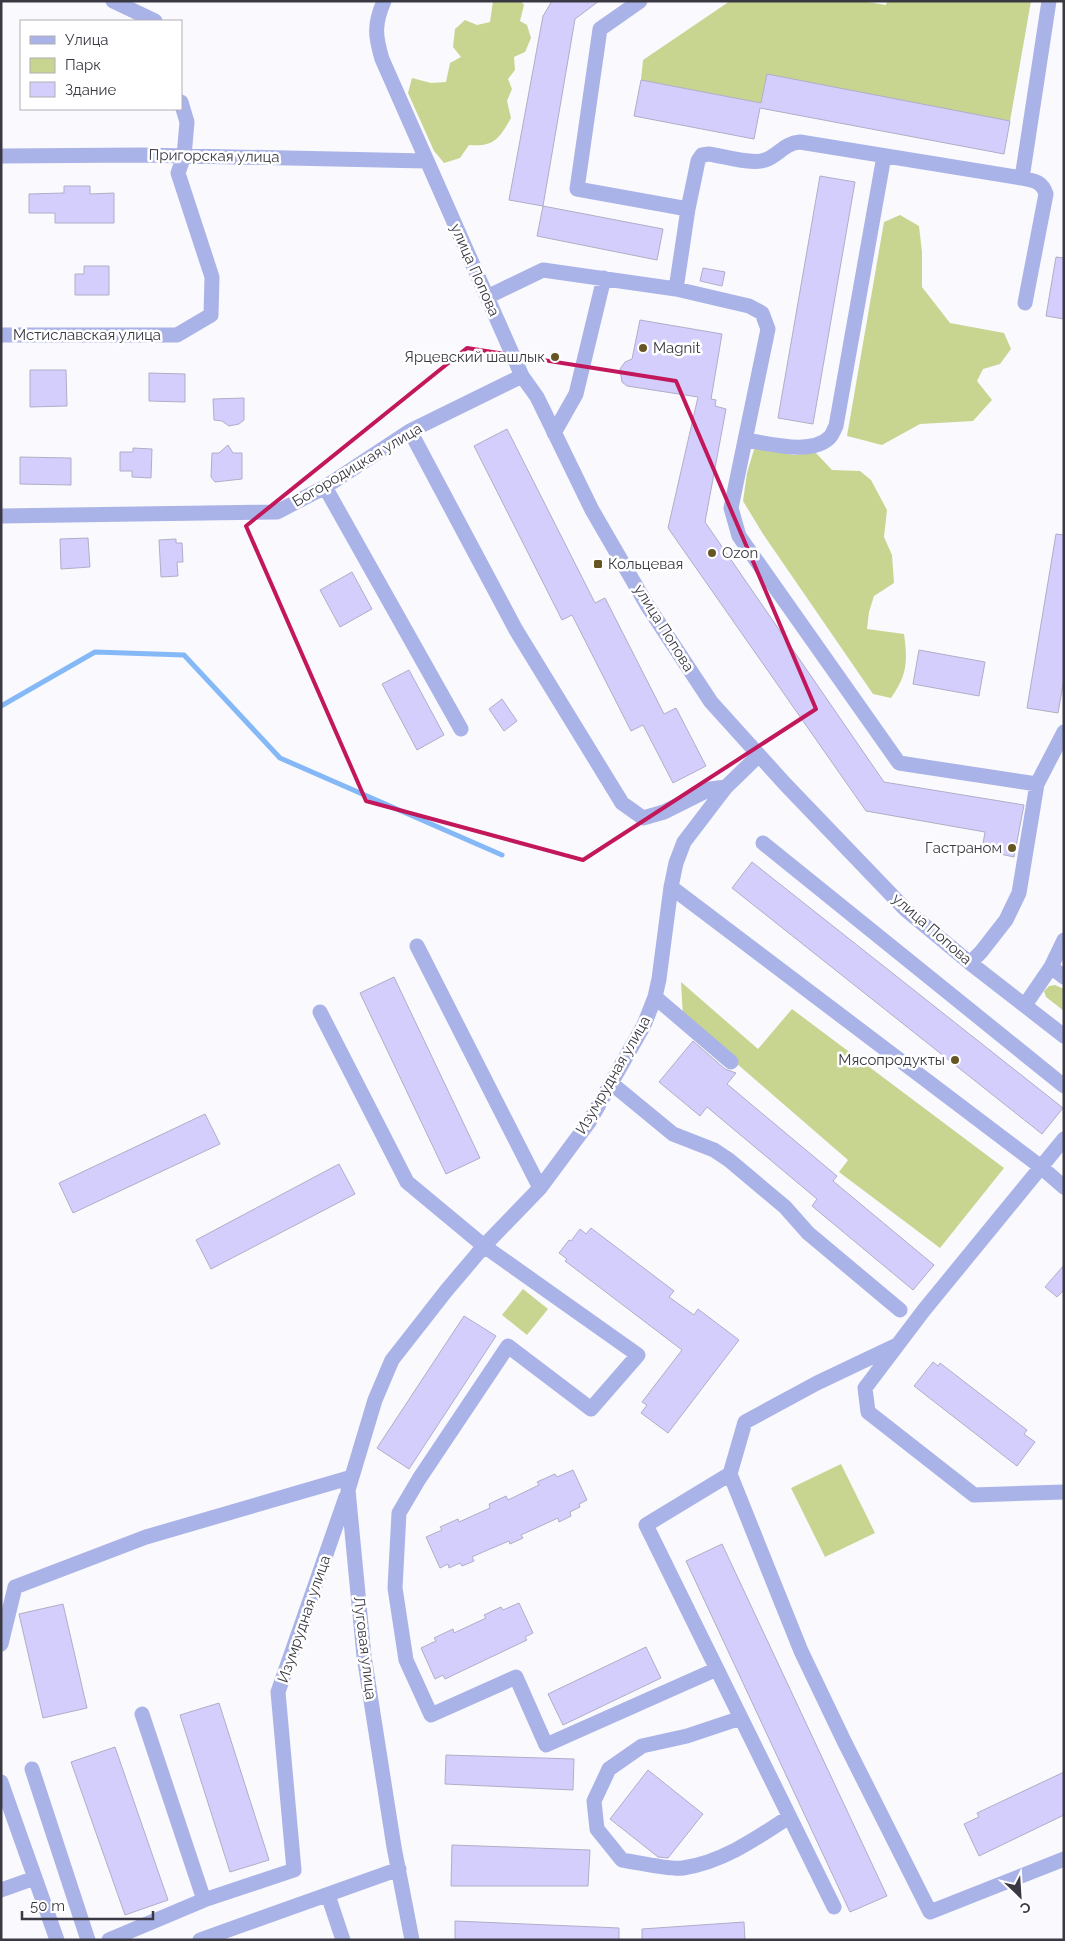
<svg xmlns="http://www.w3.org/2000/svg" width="1065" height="1941" viewBox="0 0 1065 1941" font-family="Raleway,sans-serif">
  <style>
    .green { fill: #c8d590 }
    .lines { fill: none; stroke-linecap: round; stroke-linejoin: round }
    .stream { stroke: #85b8f7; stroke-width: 5 }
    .building { fill: #d4cefd; stroke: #b0aec7 }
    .minor { stroke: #aab3e7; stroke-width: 15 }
    .marked { fill: none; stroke: #c2185b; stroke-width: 4; stroke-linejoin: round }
    .poi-dot { fill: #655623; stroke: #fff; stroke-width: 2 }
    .labels { text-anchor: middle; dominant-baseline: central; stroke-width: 5; stroke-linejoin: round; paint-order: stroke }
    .street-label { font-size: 15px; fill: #3a3943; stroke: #fff }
    .poi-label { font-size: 15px; fill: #3a3943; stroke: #fff; text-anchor: start }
  </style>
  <rect width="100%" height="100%" fill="#faf9fe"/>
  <path class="green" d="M493 1H521L524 5 520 21 527 25 531 38 525 52 514 57 515 70 508 79 512 89 507 101 511 118C499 139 494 147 469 145L460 158 444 163 434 151 408 93 412 78 431 83 446 82 450 63 461 57 453 47 455 29 465 20 477 25 490 22Z
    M730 1H862L886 5 887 1H1031L1010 121 767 75 761 103 641 80 643 60Z
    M900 215 919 226 922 252V287L950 323 1004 333 1011 349 1000 364 983 369 977 381 992 400 973 421 920 424 882 445 847 436 884 222Z
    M755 446 794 455 815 452 832 470 860 471 871 480 887 510 884 537 892 555 894 583 874 596 869 612 867 629 904 634C908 662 907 675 891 698L873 694 763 534 743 501 747 473Z
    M681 982 758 1049 792 1009 1004 1168 940 1248 839 1172 848 1160 683 1017Z
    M1055 985 1064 989V1011L1046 997 1044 991 1049 986Z
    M523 1289 548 1309 527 1335 502 1315Z
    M841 1464 875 1533 825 1557 791 1488Z"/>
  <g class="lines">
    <path class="stream" d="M1 706 95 652 184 655 280 758 502 855"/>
  </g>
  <path class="building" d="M552 1H599L575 19 543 206 509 200 543 16Z
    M767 74 1010 121 1004 154 760 108 754 139 634 116 641 80 761 103Z
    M820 176 855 182 813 424 778 418Z
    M64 186H90V194L114 193V223H55V213H29V194L64 193Z
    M543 206 663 229 657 260 537 236Z
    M1056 257 1064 258V319L1046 316Z
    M84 266H109V295H75V274H84Z
    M703 268 725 272 722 286 700 281Z
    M640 320 722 334 711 399 716 400 715 406 726 409 705 522 884 782 1024 805 1014 857 982 850 985 832 866 811 668 528 698 397 627 386 622 382 620 369 625 362 632 359Z
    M30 370H66L67 406 30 407Z
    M149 373 185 374V402L149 401Z
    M244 398V420L239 424 229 426 222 421 214 420 213 399Z
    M507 429 595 603 605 598 664 714 676 708 706 766 673 783 643 725 631 731 572 615 562 620 474 446Z
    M228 445 233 453H242V479L215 482 211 477 212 453H219Z
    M133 448 152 449 151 478 132 477V471H120V452H133Z
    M20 457 71 458V485L20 484Z
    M1056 534 1064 535V679L1058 713 1027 708Z
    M88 538 90 567 61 569 60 539Z
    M176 539V543H182L183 562H177L178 576 161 577 159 540Z
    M352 572 372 609 340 627 320 590Z
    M919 650 985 662 979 696 913 684Z
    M409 670 444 735 417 750 382 684Z
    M502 699 517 721 504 731 489 709Z
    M752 862 1063 1108 1042 1134 732 888Z
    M394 977 480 1158 446 1174 360 993Z
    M693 1041 725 1069 736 1073 727 1084 837 1176 833 1181 934 1265 913 1290 812 1206 817 1199 707 1107 700 1116 659 1082Z
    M205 1114 220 1144 73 1213 59 1183Z
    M339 1164 355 1194 211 1269 196 1240Z
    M591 1228 674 1291 669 1297 694 1315 698 1309 739 1340 668 1433 641 1413 647 1405 642 1402 682 1350 565 1261 567 1259 559 1253 569 1240 571 1241 580 1229 586 1234Z
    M1064 1265V1290L1057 1297 1045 1287Z
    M464 1316 496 1336 409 1469 377 1448Z
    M933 1362 938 1366 940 1363 1027 1430 1024 1434 1035 1442 1017 1466 914 1386Z
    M573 1470 587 1500 579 1504 580 1507 570 1512 571 1516 559 1522 558 1518 521 1535 523 1538 510 1544 509 1541 483 1552 472 1557 474 1561 462 1566 460 1563 449 1568 448 1564 440 1568 426 1537 442 1530 440 1527 458 1519 459 1522 490 1508 489 1504 506 1496 508 1500 539 1485 537 1482 555 1474 557 1477Z
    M722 1544 887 1896 850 1912 686 1561Z
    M519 1603 533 1633 525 1637 527 1640 445 1679 443 1675 435 1679 421 1648 436 1641 434 1638 453 1629 454 1633 486 1618 484 1615 501 1607 503 1610Z
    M63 1604 87 1708 43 1718 19 1614Z
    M646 1647 661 1678 563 1725 548 1694Z
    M219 1703 269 1860 230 1872 180 1715Z
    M115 1747 168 1900 125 1915 71 1762Z
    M446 1755 574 1759 573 1790 445 1784Z
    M648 1770 703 1814 668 1858 658 1857 610 1819Z
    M1064 1772V1815L979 1856 964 1824 979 1817 977 1813Z
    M452 1845 590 1850 588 1886H451Z
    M455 1921 619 1928V1940H455Z
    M744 1922 745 1940H642V1929Z"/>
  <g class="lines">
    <path class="minor" d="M113 1 155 21
      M384 1C374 24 375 36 382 59L522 376 537 397 592 510 647 605 711 702 786 785 906 910 970 963 1064 1036
      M640 1 600 29 577 189 688 209 676 289
      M1 156 142 155 426 161
      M688 209 698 161 702 155 709 154C723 156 752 165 765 160 778 156 784 143 800 142L1022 178
      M487 297 543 270 676 289 749 306 762 313 768 329 731 508 739 536 899 763 1037 784
      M1025 303 1046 194C1042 181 1034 181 1022 178L1049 1
      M1 335H177L211 315 212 277 178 173 184 156 187 122 181 102
      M410 431 516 630 622 803 643 818 664 812 710 789 726 787
      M554 433 576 394 604 278
      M745 440C769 443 812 456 830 437 833 434 834 429 836 426L884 156
      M325 487 461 729
      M1 516 277 512 325 487 410 431 522 376
      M763 843 1064 1086
      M671 887 1041 1167 1064 1187
      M417 946 540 1188
      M970 963 981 952 1006 920 1019 893 1037 784 1064 732
      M1051 967 1064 977
      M655 997 731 1062
      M1025 1005 1051 967 1064 940
      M320 1012 407 1182 484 1246 638 1355 591 1409 508 1346 419 1479 399 1513 395 1588 406 1660 431 1715 516 1677 546 1745 717 1669
      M611 1083 673 1134 714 1150 729 1160 785 1207 808 1233 900 1310
      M1064 1139 924 1310 865 1388 868 1412 974 1495 1064 1492
      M897 1345 817 1383 745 1422 730 1474 801 1651 844 1741 930 1912 1064 1859
      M730 1474 646 1525 834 1907
      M1 1644 15 1587 146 1537 352 1477
      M142 1714 204 1900
      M741 1718 687 1736 642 1746 609 1769 594 1801 597 1829 622 1860C636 1862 670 1870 683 1868 723 1862 757 1838 789 1817
      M32 1769 88 1940
      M1 1782 57 1940
      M1 1890 35 1878
      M328 1895 343 1940
      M109 1940 204 1900 294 1870 278 1692 346 1497
      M200 1940 399 1869
      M412 1940 394 1847 364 1656 348 1490 375 1400 392 1360 446 1291 484 1246 540 1188 589 1122 644 1025 655 997 659 979 671 887 676 863 684 842 726 787 759 755"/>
  </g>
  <path class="marked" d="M467 348 676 381 816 709 583 860 366 801 246 526Z"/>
  <g class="poi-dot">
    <circle cx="643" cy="348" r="5"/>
    <circle cx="555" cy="357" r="5"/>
    <circle cx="712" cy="553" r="5"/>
    <rect x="593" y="559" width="10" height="10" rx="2.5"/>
    <circle cx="1012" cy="848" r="5"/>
    <circle cx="955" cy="1060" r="5"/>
  </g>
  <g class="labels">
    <g class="street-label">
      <text transform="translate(214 156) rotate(1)">Пригорская улица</text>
      <text transform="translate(475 270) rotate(66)">улица Попова</text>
      <text x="87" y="335">Мстиславская улица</text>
      <text transform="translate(357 465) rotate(-31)">Богородицкая улица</text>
      <text transform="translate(664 628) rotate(58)">улица Попова</text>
      <text transform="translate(932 929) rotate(41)">улица Попова</text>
      <text transform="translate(613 1075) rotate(-60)">Изумрудная улица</text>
      <text transform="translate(304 1619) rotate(-71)">Изумрудная улица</text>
      <text transform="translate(365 1648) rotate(83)">Луговая улица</text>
    </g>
    <g class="poi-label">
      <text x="653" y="348">Magnit</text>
      <text x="545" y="357" text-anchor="end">Ярцевский шашлык</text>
      <text x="722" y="553">Ozon</text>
      <text x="608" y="564">Кольцевая</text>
      <text x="1002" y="848" text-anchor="end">Гастраном</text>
      <text x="945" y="1060" text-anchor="end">Мясопродукты</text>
    </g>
  </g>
  <rect width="1065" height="1941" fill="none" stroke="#3a3943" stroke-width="5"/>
  <rect x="20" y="20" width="162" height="90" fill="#ffffff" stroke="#b0b0b4"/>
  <rect x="30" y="36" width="25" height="8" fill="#aab3e7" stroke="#b0b0b4"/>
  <text x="65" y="45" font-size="15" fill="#3a3943">Улица</text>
  <rect x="30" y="58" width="25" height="15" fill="#c8d590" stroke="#b0b0b4"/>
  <text x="65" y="70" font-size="15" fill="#3a3943">Парк</text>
  <rect x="30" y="82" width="25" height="15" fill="#d4cefd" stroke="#b0b0b4"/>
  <text x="65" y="95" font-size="15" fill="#3a3943">Здание</text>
  <g transform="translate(1020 1896) rotate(155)" stroke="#ffffff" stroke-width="4" paint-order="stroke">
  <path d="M0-4L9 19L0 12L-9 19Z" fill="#3a3943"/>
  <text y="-8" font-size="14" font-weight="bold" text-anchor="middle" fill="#3a3943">С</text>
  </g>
  <path d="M22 1911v8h131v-8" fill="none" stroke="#3a3943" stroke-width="2.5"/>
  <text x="30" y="1911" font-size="15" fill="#3a3943" stroke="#ffffff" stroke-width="4" paint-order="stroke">50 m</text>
</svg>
